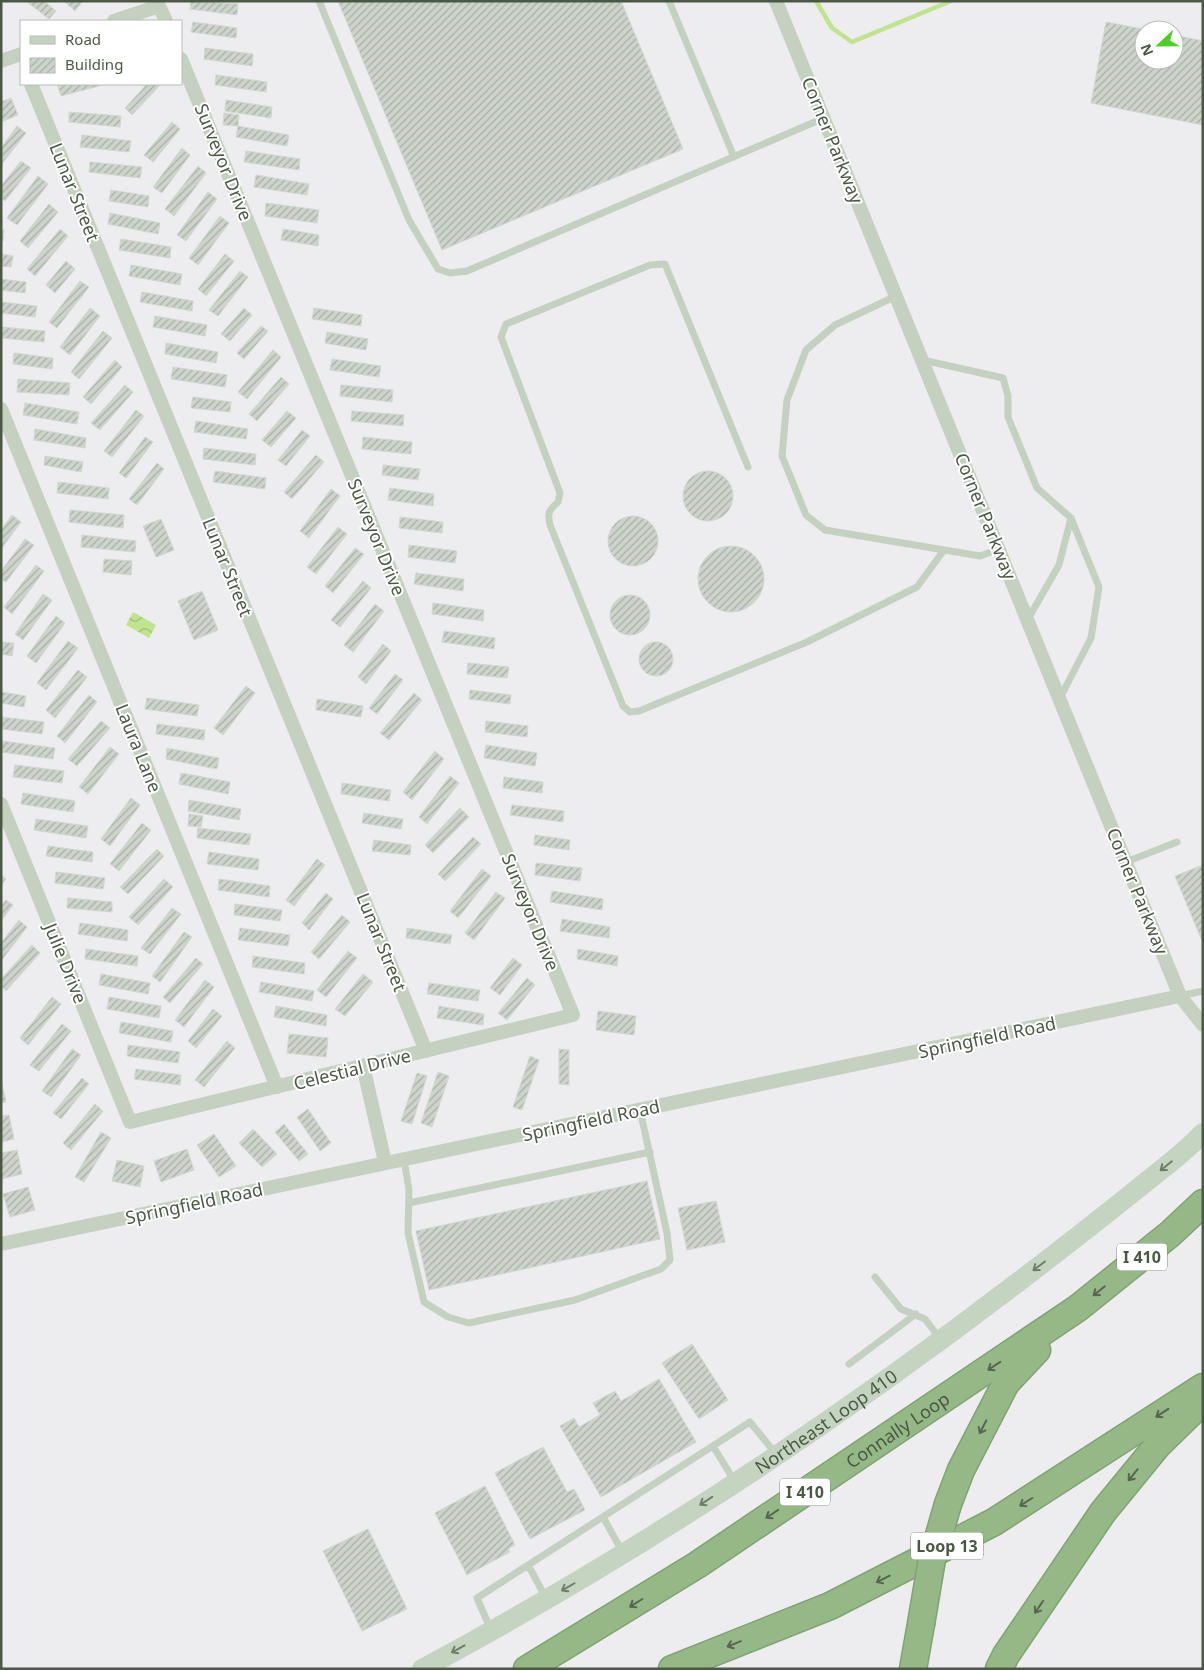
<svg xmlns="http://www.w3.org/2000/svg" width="1204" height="1670" viewBox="0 0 1204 1670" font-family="'Noto Sans',sans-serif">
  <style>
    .water { fill: url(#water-waves) }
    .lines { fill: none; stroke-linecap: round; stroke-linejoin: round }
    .stream { stroke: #c0e48d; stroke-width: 4.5 }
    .building { fill: url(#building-hatch); stroke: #d1d7d1 }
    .highway-casing { stroke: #80a373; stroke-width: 29 }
    .lane { stroke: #c5d1c0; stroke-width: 7 }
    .street { stroke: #c5d1c0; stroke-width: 14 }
    .secondary { stroke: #c5d4c0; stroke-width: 20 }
    .highway { stroke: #95b887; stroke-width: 26 }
    .highway-bridge-casing { stroke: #80a373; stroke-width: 29; stroke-linecap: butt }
    .highway-bridge { stroke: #95b887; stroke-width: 26 }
    .oneway { stroke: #707d6b }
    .oneway2 { stroke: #576650 }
    .labels { text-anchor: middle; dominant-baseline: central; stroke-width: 4; stroke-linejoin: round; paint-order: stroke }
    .shield { fill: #fff; stroke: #828a7e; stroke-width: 1 }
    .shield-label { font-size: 16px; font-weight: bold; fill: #4c5846 }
    .street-label { font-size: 18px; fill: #4c5846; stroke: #fff }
  </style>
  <defs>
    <pattern id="water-waves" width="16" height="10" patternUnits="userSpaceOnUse" patternTransform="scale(1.25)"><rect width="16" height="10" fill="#c0e48d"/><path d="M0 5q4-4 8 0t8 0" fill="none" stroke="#9ebc75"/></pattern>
    <pattern id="building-hatch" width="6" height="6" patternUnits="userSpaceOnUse" patternTransform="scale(1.25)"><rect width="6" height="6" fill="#cdd4cc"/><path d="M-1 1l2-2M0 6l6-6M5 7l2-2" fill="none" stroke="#a9afa7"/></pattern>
  </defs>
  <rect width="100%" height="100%" fill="#edecef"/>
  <path class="water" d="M133 612 156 625 149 638 126 625Z"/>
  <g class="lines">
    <path class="stream" d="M816 1 832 28 852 42 951 1"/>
  </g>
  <path class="building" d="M26 1H44L56 11 49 19Z
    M64 1H81L82 2 75 11Z
    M191 1 238 4 237 15 190 9Z
    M338 1H621L683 149 442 250Z
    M193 22 237 28 236 38 191 32Z
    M1106 22 1148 30H1144V60H1174V35L1203 41V125L1091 103Z
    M205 48 253 54 252 66 204 59Z
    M216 75 267 82 266 92 215 85Z
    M57 84H99V86L61 96Z
    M147 84H161L132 115 125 108Z
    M11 98 18 115 1 122V102Z
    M226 100 272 107 271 118 225 111Z
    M69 112 121 116 120 127 69 122Z
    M224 113 239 115 238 126 223 125Z
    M172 122 180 129 153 162 144 155Z
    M17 126 26 133 1 165V148Z
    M238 126 289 135 287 146 236 137Z
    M82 135 131 141 129 152 80 147Z
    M182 148 190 155 162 193 153 187Z
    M246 151 300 159 299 170 244 162Z
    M21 161 31 168 5 201 1 198V186Z
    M90 162 142 167 140 178 89 172Z
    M198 166 206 173 174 216 165 209Z
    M256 175 309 184 307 195 254 187Z
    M38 176 48 184 17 225 7 218Z
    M111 190 149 196 148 207 109 201Z
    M208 192 217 199 186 241 177 235Z
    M266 203 319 210 317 223 265 216Z
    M49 204 58 212 28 248 20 241Z
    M110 213 160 223 158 234 108 224Z
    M220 216 229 223 198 265 189 258Z
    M60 229 68 236 35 276 27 269Z
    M283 229 319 235 318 246 281 240Z
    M1 230H4L3 241 1 240Z
    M121 239 171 247 170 258 119 250Z
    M1 254 13 256 11 267 1 266Z
    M225 254 234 261 206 296 198 289Z
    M66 261 75 269 55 293 46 285Z
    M131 265 182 274 180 285 129 276Z
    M240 271 248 277 218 316 209 310Z
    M1 279 26 282 25 293 1 290Z
    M80 281 89 287 57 328 49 322Z
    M142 292 193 301 192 311 140 302Z
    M1 302 37 306 35 317 1 313Z
    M90 308 100 316 70 355 60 347Z
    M244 308 252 315 230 341 221 334Z
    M314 308 362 315 361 326 312 319Z
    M155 316 207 325 205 336 153 327Z
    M261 326 268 331 244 359 237 353Z
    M1 327 45 331 44 342 1 338Z
    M103 331 112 338 79 379 71 372Z
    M327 332 368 339 366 350 325 343Z
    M166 343 218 352 216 363 165 354Z
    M273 350 281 357 247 399 238 392Z
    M14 353 53 358 52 369 13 364Z
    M332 359 381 366 379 377 330 370Z
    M115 360 122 367 91 404 83 397Z
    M173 367 227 375 225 387 171 379Z
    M281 377 289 384 257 421 249 414Z
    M18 379 70 383 69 395 17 392Z
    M125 385 133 392 100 430 91 423Z
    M341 385 393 390 392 402 340 396Z
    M193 397 231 402 230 412 191 408Z
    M25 403 79 412 77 424 23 415Z
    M136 410 144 416 112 457 104 451Z
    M287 411 296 418 271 447 262 440Z
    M352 411 404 415 403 426 351 421Z
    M196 421 248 429 246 439 194 432Z
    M35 429 86 438 85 448 34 440Z
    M302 430 310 436 286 466 278 460Z
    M145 437 153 442 126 478 119 473Z
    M363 437 412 442 411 454 362 449Z
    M204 448 256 454 255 465 203 459Z
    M316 455 324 462 292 499 284 492Z
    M45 456 83 462 81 472 44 465Z
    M157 463 164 469 137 505 129 499Z
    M383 465 420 469 418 480 382 475Z
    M683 496a25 25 0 1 1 50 0a25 25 0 1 1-50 0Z
    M215 471 266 478 265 489 213 482Z
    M58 482 109 488 108 499 57 493Z
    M390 488 434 494 433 506 388 500Z
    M331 489 340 496 309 538 300 531Z
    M70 510 124 515 123 528 69 522Z
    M12 515 21 522 1 549V530Z
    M608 541a25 25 0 1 1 50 0a25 25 0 1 1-50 0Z
    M400 517 443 522 442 533 399 528Z
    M161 519 174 550 156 557 143 526Z
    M338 527 347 534 316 574 307 567Z
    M82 535 136 541 135 552 81 547Z
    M25 539 34 545 6 582 1 579V571Z
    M409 545 457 551 455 563 408 557Z
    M698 579a33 33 0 1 1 66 0a33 33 0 1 1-66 0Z
    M355 548 364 554 333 593 325 586Z
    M104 559 132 561 131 575 103 572Z
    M36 565 44 571 12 614 4 607Z
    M416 573 464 579 463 591 414 584Z
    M363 581 371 588 340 627 331 620Z
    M202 591 218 630 194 640 178 601Z
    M43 594 52 600 23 640 15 634Z
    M610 615a20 20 0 1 1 40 0a20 20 0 1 1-40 0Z
    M433 603 484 610 483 621 432 614Z
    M375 604 384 611 353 652 344 645Z
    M56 616 65 623 36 663 27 656Z
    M444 631 495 638 494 649 442 642Z
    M68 641 78 648 46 690 37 683Z
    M639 659a17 17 0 1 1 34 0a17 17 0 1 1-34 0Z
    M1 642 14 643 12 656 1 654Z
    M383 644 391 651 366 684 358 677Z
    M468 663 509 667 507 678 467 674Z
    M78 670 87 677 55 718 46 710Z
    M395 674 403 680 377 714 369 708Z
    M246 686 255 693 223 735 214 728Z
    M470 690 511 695 510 704 469 699Z
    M1 692 26 696 24 707 1 703Z
    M414 693 422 700 389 740 380 733Z
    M89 695 97 702 65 743 57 736Z
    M147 698 199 705 197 716 145 709Z
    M317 699 363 706 361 717 316 710Z
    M1 717 44 722 42 734 1 729Z
    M101 721 110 728 77 766 68 759Z
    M486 721 528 726 527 737 485 732Z
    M157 724 205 730 204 740 156 734Z
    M2 741 55 748 53 759 1 752Z
    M486 745 537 753 535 766 484 758Z
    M110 747 119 754 88 794 79 787Z
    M167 748 219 758 217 769 166 759Z
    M435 751 444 759 412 800 403 792Z
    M15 765 64 771 62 783 13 777Z
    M181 773 230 782 228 794 179 784Z
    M450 776 459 783 427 824 419 817Z
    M504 777 543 782 542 793 503 788Z
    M342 783 391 790 389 801 341 794Z
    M23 793 75 801 73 812 21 804Z
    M131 798 140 805 110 846 101 839Z
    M189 800 241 809 239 820 188 811Z
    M512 805 564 811 563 822 510 815Z
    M460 808 469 817 433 853 425 845Z
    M364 813 403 819 401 829 362 823Z
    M189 814 203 816 201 827 188 826Z
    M36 819 88 826 86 838 34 830Z
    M142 823 151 830 119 871 110 864Z
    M198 828 251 834 249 845 197 838Z
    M535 835 570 840 569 850 534 845Z
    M473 837 481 844 445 881 438 874Z
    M374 840 411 845 410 855 372 851Z
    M48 846 93 852 92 862 46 856Z
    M157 849 164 856 128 894 120 887Z
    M209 852 259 859 258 870 207 864Z
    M317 859 325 865 294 906 286 900Z
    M536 863 582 868 580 881 535 875Z
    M1203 865V943L1175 876Z
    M482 869 491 876 458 918 450 911Z
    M56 872 105 878 103 889 55 883Z
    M1 875 6 879 1 885Z
    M164 879 173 887 138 925 129 917Z
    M219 879 270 886 269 897 218 890Z
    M552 891 603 899 602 910 550 902Z
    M496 892 505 898 474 940 465 933Z
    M326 893 333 899 309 930 302 923Z
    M68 898 112 902V912L67 908Z
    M6 900 13 905 1 921V906Z
    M235 904 282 910 280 921 234 915Z
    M172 908 181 914 150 954 141 948Z
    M342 915 350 922 319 959 311 952Z
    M562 919 610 927 609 938 560 931Z
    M19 920 27 927 1 961V943Z
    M80 923 128 930 127 941 78 934Z
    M240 928 290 935 288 946 238 940Z
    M407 928 452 935 450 944 406 938Z
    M184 932 192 937 160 982 152 976Z
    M32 945 40 953 6 991 1 986V979Z
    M86 949 138 956 137 966 85 959Z
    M578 949 618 956 617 966 577 959Z
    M348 951 357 958 326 997 317 990Z
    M253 956 305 963 304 974 252 967Z
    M196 958 203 964 170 1003 163 997Z
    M513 958 522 965 500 995 490 988Z
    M101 974 150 983 148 994 99 985Z
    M363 974 373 982 345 1016 335 1009Z
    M527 978 535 985 507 1020 498 1013Z
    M205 980 214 987 184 1027 175 1020Z
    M261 982 314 991 312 1001 259 992Z
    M429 983 480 990 478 1001 427 994Z
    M52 997 61 1004 28 1045 20 1038Z
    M109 997 161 1006 159 1018 107 1009Z
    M276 1006 327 1015 326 1026 274 1017Z
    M439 1006 484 1014 483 1025 437 1018Z
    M213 1009 222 1016 196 1048 188 1041Z
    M598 1011 636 1016 634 1035 596 1030Z
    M121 1022 173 1031 171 1042 119 1033Z
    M62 1024 71 1031 39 1071 30 1065Z
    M289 1034 328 1038 326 1057 287 1053Z
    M227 1041 235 1048 204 1087 195 1080Z
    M128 1045 180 1052 178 1063 127 1056Z
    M72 1049 81 1055 51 1097 42 1091Z
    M559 1049 569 1050V1085L559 1084Z
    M530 1056 539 1060 522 1110 513 1107Z
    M136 1069 181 1075 180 1085 134 1079Z
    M438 1072 449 1076 432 1127 421 1123Z
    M417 1073 427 1076 412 1124 401 1121Z
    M82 1078 89 1084 61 1119 53 1113Z
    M1 1080 6 1102 1 1103Z
    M95 1104 103 1111 71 1150 63 1143Z
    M308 1109 331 1143 320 1151 297 1117Z
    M9 1115 14 1139 1 1142V1116Z
    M284 1124 308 1154 299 1161 275 1132Z
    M253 1129 277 1154 262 1167 239 1143Z
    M101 1132 111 1138 84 1182 75 1177Z
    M214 1134 236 1166 219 1177 197 1145Z
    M187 1149 194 1170 161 1182 154 1161Z
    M17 1150 22 1174 1 1179V1153Z
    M117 1160 144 1166 140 1187 112 1181Z
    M647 1181 660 1239 429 1290 416 1231Z
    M28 1187 35 1210 10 1217 3 1194Z
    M716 1201 725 1242 687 1250 678 1208Z
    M692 1344 728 1400 699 1419 662 1363Z
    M659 1379 696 1442 601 1497 560 1426 574 1418 579 1427 600 1415 593 1403 615 1391 621 1401Z
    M543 1447 567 1492 574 1489 585 1510 530 1539 495 1473Z
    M485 1486 515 1545 508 1549 510 1552 467 1575 435 1513Z
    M368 1529 407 1609 362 1631 323 1551Z"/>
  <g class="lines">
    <defs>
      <g id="highway">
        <path d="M948 1504 961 1470 1006 1383 1037 1350"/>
        <path id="s2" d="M527 1669 697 1565 1078 1308 1170 1234 1203 1203"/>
        <path d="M672 1669 830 1606 994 1522 1203 1387"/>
        <path d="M913 1669 921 1624"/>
        <path d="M999 1669 1006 1655 1103 1512 1157 1446 1203 1401"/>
      </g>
    </defs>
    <use href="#highway" class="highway-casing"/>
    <path class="lane" d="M319 1 409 220 438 269 450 273 467 271 824 118
      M669 1 734 157
      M896 296 835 325 806 350 787 400 782 456 806 515 825 530 980 556 999 549
      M923 360 1003 378 1008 396V417L1037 488 1071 518 1099 587 1091 638 1060 698
      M748 467 665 264 650 265 506 324 501 337 560 493 558 502C549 510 547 513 550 525L623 706 630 712 639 711 807 642 917 587 944 550
      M1028 619 1059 565 1071 518
      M1126 862 1177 842
      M1180 996 1203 991
      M404 1159 409 1190 408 1233 424 1302 448 1317 469 1323 575 1300 661 1269 670 1260 667 1233 640 1110
      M409 1203 650 1152
      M875 1277 901 1309 925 1319 941 1340
      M849 1364 916 1314
      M713 1446 735 1482
      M603 1517 623 1553
      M528 1565 546 1598
      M491 1630 477 1598 750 1422 776 1454"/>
    <path class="street" d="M776 1 1180 996 1203 1025
      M114 21 159 6 166 21
      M1 61 21 54
      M31 84 426 1051
      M1 409 277 1087
      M1 804 130 1122 573 1015 181 59
      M363 1066 385 1162
      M1 1244 1180 996"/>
    <path class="secondary" id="s1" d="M422 1669C631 1557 829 1427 1017 1283 1059 1251 1100 1219 1141 1186 1162 1169 1184 1153 1203 1133"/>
    <use href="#highway" class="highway"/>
    <defs>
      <path id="highway-bridge" d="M921 1624 932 1559 948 1504"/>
    </defs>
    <use href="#highway-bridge" class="highway-bridge-casing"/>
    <use href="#highway-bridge" class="highway-bridge"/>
  </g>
  <defs><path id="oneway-shaft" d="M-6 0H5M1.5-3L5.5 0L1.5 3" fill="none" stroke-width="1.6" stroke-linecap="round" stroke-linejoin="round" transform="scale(1.25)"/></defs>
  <g class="oneway">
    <use href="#oneway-shaft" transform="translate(1166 1166) rotate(141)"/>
    <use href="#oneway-shaft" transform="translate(1039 1266) rotate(143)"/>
    <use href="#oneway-shaft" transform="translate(706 1501) rotate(147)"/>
    <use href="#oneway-shaft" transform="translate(568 1587) rotate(150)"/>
    <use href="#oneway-shaft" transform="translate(458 1649) rotate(151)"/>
  </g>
  <g class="oneway2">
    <use href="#oneway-shaft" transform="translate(1099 1291) rotate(141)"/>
    <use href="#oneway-shaft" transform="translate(994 1366) rotate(146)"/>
    <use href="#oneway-shaft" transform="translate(1162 1413) rotate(147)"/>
    <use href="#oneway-shaft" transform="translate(983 1427) rotate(117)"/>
    <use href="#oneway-shaft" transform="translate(1133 1475) rotate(129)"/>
    <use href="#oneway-shaft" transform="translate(1026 1502) rotate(148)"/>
    <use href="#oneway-shaft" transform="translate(772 1514) rotate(146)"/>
    <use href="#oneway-shaft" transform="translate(883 1579) rotate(153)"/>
    <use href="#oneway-shaft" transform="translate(636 1603) rotate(148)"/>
    <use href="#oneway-shaft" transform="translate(1039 1607) rotate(124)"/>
    <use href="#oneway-shaft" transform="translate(734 1644) rotate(158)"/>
  </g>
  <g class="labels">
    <g class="shield">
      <rect x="1117" y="1243.5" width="50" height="27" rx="4"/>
      <rect x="780" y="1478.5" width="50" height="27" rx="4"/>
      <rect x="911" y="1532.5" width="72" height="27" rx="4"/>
    </g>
    <g class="shield-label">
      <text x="1142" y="1257">I 410</text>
      <text x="805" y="1492">I 410</text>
      <text x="947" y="1546">Loop 13</text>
    </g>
    <g class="street-label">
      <text transform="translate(833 140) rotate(68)">Corner Parkway</text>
      <text transform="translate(224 162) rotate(68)">Surveyor Drive</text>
      <text transform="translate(75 192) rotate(68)">Lunar Street</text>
      <text transform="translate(986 516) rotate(68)">Corner Parkway</text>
      <text transform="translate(377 537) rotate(68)">Surveyor Drive</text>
      <text transform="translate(228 567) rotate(68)">Lunar Street</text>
      <text transform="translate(139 748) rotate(68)">Laura Lane</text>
      <text transform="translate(1138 891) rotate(68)">Corner Parkway</text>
      <text transform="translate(531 912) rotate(68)">Surveyor Drive</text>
      <text transform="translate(382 942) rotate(68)">Lunar Street</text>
      <text transform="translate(66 963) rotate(68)">Julie Drive</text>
      <text transform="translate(987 1037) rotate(-12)">Springfield Road</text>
      <text transform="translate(352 1069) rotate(-14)">Celestial Drive</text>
      <text transform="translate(591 1120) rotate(-12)">Springfield Road</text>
      <text transform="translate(194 1203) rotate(-12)">Springfield Road</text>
      <text stroke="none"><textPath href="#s1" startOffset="474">Northeast Loop 410</textPath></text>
      <text stroke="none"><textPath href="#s2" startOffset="441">Connally Loop</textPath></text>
    </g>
  </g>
  <rect width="1204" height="1670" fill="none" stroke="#4c5846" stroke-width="5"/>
  <rect x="20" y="20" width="162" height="65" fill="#ffffff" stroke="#b7bcb5"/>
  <rect x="30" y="36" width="25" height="8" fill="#c5d4c0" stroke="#b7bcb5"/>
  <text x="65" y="45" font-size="15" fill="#4c5846">Road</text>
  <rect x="30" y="58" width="25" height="15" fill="url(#building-hatch)" stroke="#b7bcb5"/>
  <text x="65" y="70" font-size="15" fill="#4c5846">Building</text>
  <g transform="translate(1159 45) rotate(248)"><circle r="24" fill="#ffffff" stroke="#b7bcb5"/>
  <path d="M0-4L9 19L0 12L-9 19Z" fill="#4dce27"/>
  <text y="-8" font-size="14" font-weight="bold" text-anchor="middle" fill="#4c5846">N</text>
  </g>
</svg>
